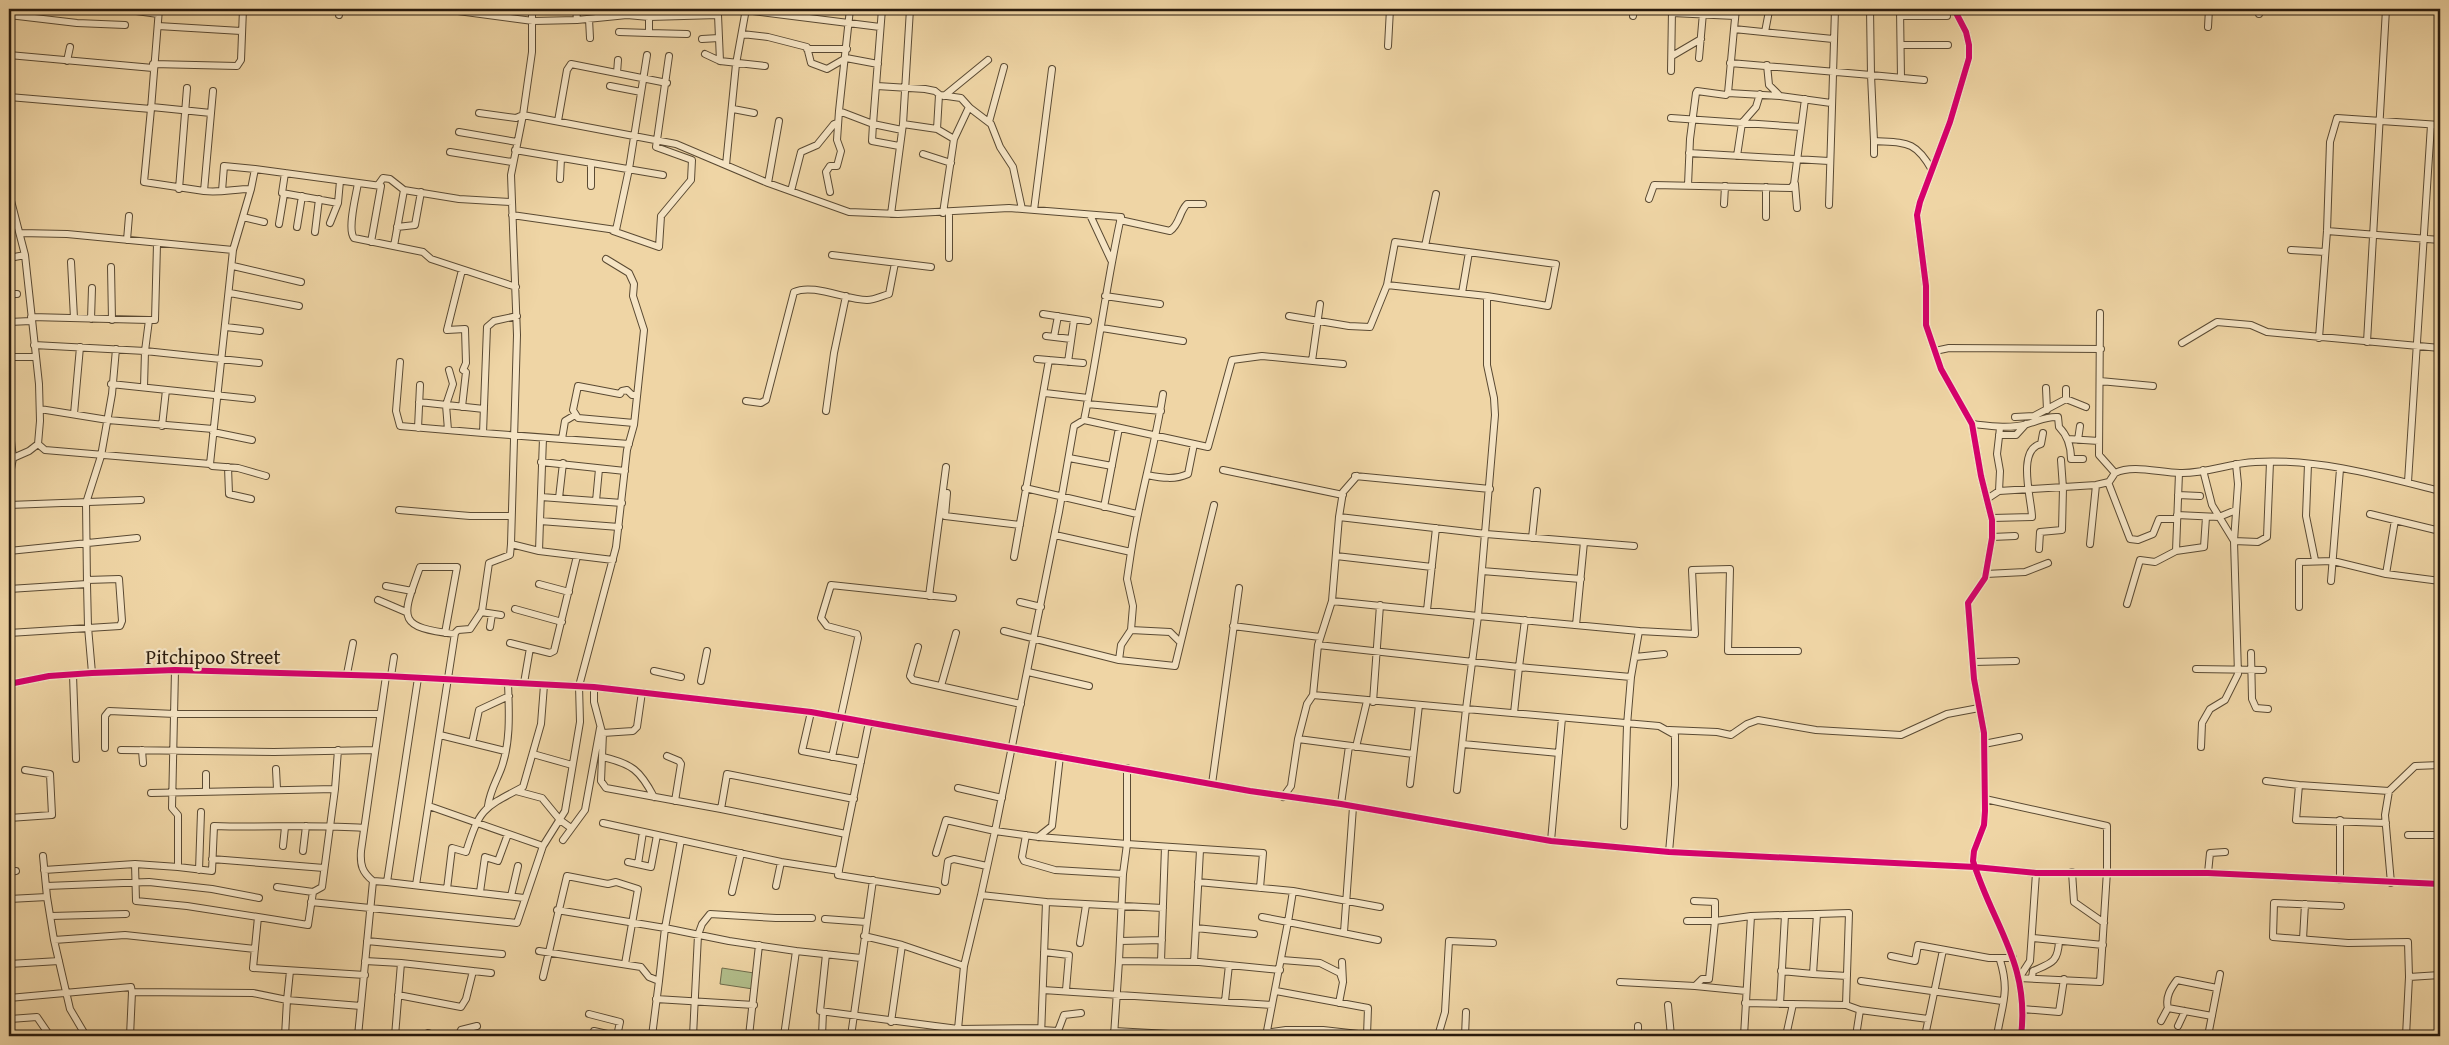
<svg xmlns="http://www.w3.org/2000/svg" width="2449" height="1045" viewBox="0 0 2449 1045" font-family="'Gentium Book Plus',serif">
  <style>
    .green { fill: #b2be8b; stroke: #6e6c4c }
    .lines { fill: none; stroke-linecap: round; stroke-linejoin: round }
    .minor-casing { stroke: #5a4a33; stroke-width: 8 }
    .minor { stroke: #f5e4c4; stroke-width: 6 }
    .cycleway-casing { stroke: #f5e4c4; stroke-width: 9 }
    .cycleway { stroke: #d6006c; stroke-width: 6 }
    .labels { text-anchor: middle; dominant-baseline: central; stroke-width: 4.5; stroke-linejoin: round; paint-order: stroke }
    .street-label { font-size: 20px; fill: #291b0d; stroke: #f5e4c4 }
  </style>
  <rect width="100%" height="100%" fill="#efd5a5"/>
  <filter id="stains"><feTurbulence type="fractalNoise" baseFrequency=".004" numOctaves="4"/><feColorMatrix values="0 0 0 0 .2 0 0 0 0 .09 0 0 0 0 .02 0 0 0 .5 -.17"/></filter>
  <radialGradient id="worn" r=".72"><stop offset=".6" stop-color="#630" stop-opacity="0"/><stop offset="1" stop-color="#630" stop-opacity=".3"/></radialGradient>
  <path class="green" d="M722 968 754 973 753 989 720 984Z"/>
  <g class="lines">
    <defs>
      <path id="minor" d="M122 9 158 14
        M532 9V52L523 115 511 175 517 335 511 544 539 551 613 560
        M576 9 577 20
        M597 9 598 18
        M850 9 839 111 873 124 872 141 899 146
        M882 9 873 124 902 130
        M1736 9 1734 29 1833 39
        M1870 9 1871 75 1924 80
        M1900 9 1901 78
        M1954 9 1966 32 1969 45V58L1950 122 1920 202 1917 215 1926 286V325L1941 369 1972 424 1981 476 1992 520V538L1985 578 1968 603 1974 679 1984 733 1985 811 1984 825 1974 851 1973 861C1993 926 2030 963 2021 1036
        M745 10 880 27
        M458 11 533 21 577 20 627 15 649 17 718 15V9
        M1672 13 1735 16
        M2259 14V9
        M9 15 77 23 125 25
        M339 15 340 9
        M718 15 720 61 765 66
        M1633 16 1634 9
        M1900 16H1947
        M803 17 804 9
        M589 19 590 38
        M158 26 241 31
        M2208 27 2209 9
        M619 32 649 33V17
        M1765 32 1769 11
        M649 33 687 34
        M742 34 768 37 807 47 811 63 827 69 846 58 878 64
        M702 39 719 38
        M9 44 10 35
        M1901 45H1948
        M1388 46 1390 9
        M807 49H847
        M705 54 720 61
        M9 55 153 68
        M1672 56 1701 39
        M1699 58 1703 13
        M67 61 70 47
        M1730 63 1871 75 1874 141
        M153 64 237 66 241 60 243 9
        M1767 65 1769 85 1780 96 1831 103
        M1671 71 1672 10
        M617 73 618 60
        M610 86 641 92
        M877 86 925 89 935 91 940 95 961 98 970 108 991 124 1000 147 1013 167 1022 209
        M1728 93 1780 96
        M944 96 988 60
        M9 97 151 109 159 9
        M152 107 211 113
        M151 109 144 182 204 191 213 91
        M733 109 754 113
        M479 113 516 118 523 115 676 144 768 183 849 212 898 214 1009 208 1121 217C1106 285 1098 353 1084 420
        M1671 118 1801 127
        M558 121 567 70 571 64 667 83
        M989 122 1004 67
        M903 124 937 129 954 139
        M937 129 939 95
        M459 132 517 142
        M515 150 663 175
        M450 152 512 162
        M1689 153 1829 161
        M923 154 951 163
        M1874 154V141C1906 143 1915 140 1932 170
        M1737 156 1742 123 1756 107 1760 94
        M591 163V186
        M726 165 736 64 746 9
        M285 173 282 193 338 203 330 223
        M560 179 561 158
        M358 183C356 196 347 229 354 238L423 252 431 259 516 287
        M768 183 779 121
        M1795 184 1797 208
        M378 185 383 178 390 179 404 190
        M1688 185 1690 139 1696 93 1697 91 1726 95 1728 93 1734 29
        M179 189 187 88
        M204 191C220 193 235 189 251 189
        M222 191 224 166 255 169
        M791 191 801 152 817 145 834 124 837 123
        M830 192 826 172 830 166H837L841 151 837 140 839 111
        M9 193 25 255 39 384 40 421 38 444 29 451 13 458 9 480
        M1649 199 1654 185 1791 188 1794 184 1805 99
        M338 203 340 181
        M1724 204 1725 186
        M1829 205 1835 9
        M1034 210 1052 69
        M943 213 954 139 969 107
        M891 214 903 124 910 9
        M512 215 616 230 629 169 647 55
        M1090 215 1111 260
        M243 217 264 222
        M1766 217V187
        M1120 220 1170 231C1180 224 1179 212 1187 204H1203
        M279 224 284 194
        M9 226 17 225
        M297 227 302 196
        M397 227 415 225 421 192
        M613 231 659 247 661 216 691 180 692 160 656 147 669 56
        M2327 231 2440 240
        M315 232 319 199
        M20 233 67 234 233 250
        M127 240 129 216
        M394 246 404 190 459 199 512 202
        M1425 246 1436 194
        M2291 250 2325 252
        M832 255 931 267
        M9 258 25 255
        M949 258V213
        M71 262 74 318
        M233 266 301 282
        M111 267 112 320
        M230 293 299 306
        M1462 293 1469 252
        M9 294H17
        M1105 296 1160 304
        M1487 296V365L1494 398 1495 415 1478 616 1639 631 1631 677
        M1043 314 1088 321
        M1289 316 1349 326 1370 327 1387 285 1395 242 1556 264 1548 306 1487 296 1387 285
        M31 317 149 320
        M91 319 92 288
        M9 322 31 321
        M226 327 260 331
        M1102 328 1183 341
        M1046 336 1071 339
        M1054 337 1058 316
        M2319 338 2327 231 2330 142 2337 118 2440 125
        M2367 342 2386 9
        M2182 343 2217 322 2251 325 2267 332 2440 348
        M34 345 145 351 259 363
        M1935 351 1949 348 2101 349
        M9 357H35
        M1037 359 1083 363
        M1312 361 1320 304
        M400 362 396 411 400 426 483 433 487 327 494 321 517 316
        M1068 362 1074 320
        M2100 381 2153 386
        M111 384 252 399
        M144 387 145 351 149 320H155L157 244
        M2046 388 2047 410
        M2066 389V399L2086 407
        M1045 393 1088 398
        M746 401 761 403 766 400 794 292C813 283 846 300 867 300 874 300 882 296 889 294L895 263
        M419 402 484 409
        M1087 404 1161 411
        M462 407 466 372 463 370 466 363 465 329 447 330 462 270
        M40 409 108 420 213 429
        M826 411 834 353 846 296
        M74 414 80 347
        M2015 417 2034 416 2066 399
        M634 423 578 418 573 410 578 386 620 394 622 391 627 390 632 395H637
        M9 424 13 458
        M1972 424C1990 426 2009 429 2027 424 2039 421 2046 416 2058 417L2059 427C2068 436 2071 446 2071 459H2083
        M162 426 166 390
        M418 428 420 385
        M448 430 446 405 453 384 449 370
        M213 432 252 440
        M483 433 629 444
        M1999 435H2016L2026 424
        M562 439 565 421 575 415
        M2068 439 2099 441
        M2078 440 2080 426
        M38 444 45 450 210 464 212 466 238 468 266 476
        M1069 458 1112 466
        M541 462 625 471
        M210 464 233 250 251 189 255 169 381 186 371 242
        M2308 464 2306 516 2315 560
        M228 467 229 494 251 499
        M1223 470 1343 495
        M2203 470 2212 505 2234 541 2258 542 2267 537 2270 462
        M2115 473C2133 464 2160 473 2180 473 2205 474 2230 463 2255 462 2317 458 2381 476 2440 491
        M1147 475C1162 478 1175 480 1188 474L1194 444
        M1355 476 1490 489
        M2108 482 2130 539 2138 540 2153 534 2159 519H2177
        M2408 482 2431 125
        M1025 488 1137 514
        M1999 491 2000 471 1997 454 2000 428
        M947 493 945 516 1020 525
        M2178 495 2200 496
        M541 497 622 503
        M559 498 563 463
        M1987 499 1999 491 2096 485 2109 482 2115 473 2099 455 2100 313
        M596 501 599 469
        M9 505 141 500
        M1104 507 1119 428
        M399 510 470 516H511
        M2370 514 2440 531
        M2177 515 2219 517 2236 510
        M1339 517 1486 534 1634 546
        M1992 518 2032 517C2032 502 2016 449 2041 444L2043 433
        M540 521 543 438
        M1055 535 1131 552C1139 499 1155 447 1163 394
        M1992 537 2015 536
        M1532 538 1537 491
        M2090 544 2096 485
        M2039 549 2040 532 2062 530 2063 488 2061 460
        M9 551 137 538
        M539 551 540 521 619 527
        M2176 551 2179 473
        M1336 556 1432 567
        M1014 557 1049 360
        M1482 571 1581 579
        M1986 574 2025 572 2048 563
        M2386 574 2395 520
        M2331 581 2340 469
        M87 584 86 503 101 456 112 394 116 349
        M539 584 569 592
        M386 586 412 591
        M9 589 87 584 88 627 92 673
        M929 596 946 467
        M378 600 406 612
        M1332 601 1478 616 1466 709 1313 695 1307 704 1298 739 1413 754
        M1020 602 1041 607
        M2127 604 2140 560 2155 562 2176 551 2204 547 2206 517
        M2299 607V562L2333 561 2386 574 2440 581
        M515 609 562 622
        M1427 610 1436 528
        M481 612 501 615
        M1576 625 1584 542
        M1233 626 1320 637
        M490 627 492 614
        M1131 630 1170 632 1180 642
        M1004 631 1119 660 1175 666 1214 505
        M1639 631 1695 634 1692 570 1730 569 1728 651H1798
        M9 633 120 626 122 621 119 579 87 580
        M445 633 457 567H420C402 618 395 627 455 634
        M510 643 550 653 554 651 577 556
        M1318 645 1519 667 1525 620
        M918 647 910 676 913 680 1021 704
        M2251 653 2252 699 2256 708 2268 709
        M1635 657 1664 654
        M1119 660 1121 645 1131 630 1133 606 1127 579 1131 552
        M1973 662 2016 661
        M2196 669 2263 670
        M175 670 172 808 178 815V867L135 864 136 901 187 906 258 917 253 968 365 975
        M654 671 681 677
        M1028 672 1089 686
        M347 674 353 643
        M73 675 76 759
        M391 676 394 657
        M701 681 707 651
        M524 683 530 648
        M9 684 49 676 92 673 175 670 386 676 594 687 811 712 1250 791 1341 804 1551 841 1669 852 1975 867 2036 873H2208L2440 884
        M941 686 956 633
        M594 687V702L602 732
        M642 692 637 727 633 731 603 733 601 781 606 788 721 809
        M1313 695 1318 645 1332 601 1339 517 1343 492 1357 476
        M1373 702 1380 605
        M811 712 802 751 861 762
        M1514 713 1519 667 1631 677 1627 725 1624 826
        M1669 730 1717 732 1731 735 1747 724 1758 720 1816 730 1901 735 1947 714 1979 708
        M440 735 505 751
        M472 743 479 710 509 696
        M1463 744 1559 753
        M1984 744 2019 737
        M1356 747 1367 701
        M2201 747 2202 723 2210 709 2225 700 2238 674 2234 541 2238 484 2236 464
        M105 748V716L109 711 175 714H380
        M121 750 274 752 375 750
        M142 750 143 763
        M533 754 572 765
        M667 756 679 761 681 764 675 801
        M603 757C632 764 640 770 654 797
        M832 757 858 638 857 634 827 626 821 618 831 585 953 598
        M1127 768V844L1263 853 1260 888
        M276 769 277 789
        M2266 781 2299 785 2389 791
        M1212 784 1239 588
        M1410 784 1419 705
        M2299 785 2296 820 2386 823
        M958 788 1002 798
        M1457 790 1466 709 1659 726 1675 735V785L1669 852
        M516 791 542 798 560 820 571 828
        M206 792V774
        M151 793 335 789 338 750
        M1283 797 1291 786 1298 739
        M854 799 727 774 721 809 846 834 838 875 937 891
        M1985 799 2107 826V871L2100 982 2019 978
        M1341 804 1349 746
        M429 806 543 846
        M488 806C490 791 496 782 501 769 511 742 509 711 508 683
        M9 818 52 815 50 774 25 770
        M2340 820V880
        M603 823 781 862 839 871
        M846 834 869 722
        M1026 835 1022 857 1024 861 1055 870 1123 874 1127 844 1039 837 995 831 1059 512 1074 426 1084 420 1208 447 1232 360 1262 356 1343 364
        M2408 835H2440
        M1038 837 1052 826 1060 756
        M563 840 585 810 600 728
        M681 840 665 928 729 941 796 951 784 1036
        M1551 841 1562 718
        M283 846 285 827
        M303 851 306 826
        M936 853 946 820 995 831 981 895 1046 902
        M43 856 47 897
        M212 859 324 868
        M628 862 651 867 657 835
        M638 864 643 832
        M178 867 212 871 214 826C264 828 314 824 364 828
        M44 870 135 864
        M199 870 201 812
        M9 872 16 871
        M2072 872 2074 902 2104 923
        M2208 873 2210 853 2225 852
        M1123 874 1119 961 1199 962 1280 970
        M373 881C362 872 360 865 361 851L386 676
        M387 882 524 898
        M945 882 948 861 954 859 987 866
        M1198 882 1293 891 1380 907
        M2391 883 2385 815 2389 791 2415 766 2440 765
        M416 885 455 633 458 630 470 629 482 611 489 563 510 555 511 544
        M46 886 149 882 212 889 259 898
        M776 886 781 862
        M277 887 313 892
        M447 889 452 848 466 852C480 808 483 808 523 787L541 724 544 685
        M1293 891 1288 922 1378 940
        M480 892 485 857 498 861 508 834
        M732 892 741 853
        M511 896 518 866
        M9 899 47 897 54 940
        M311 902 517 923 543 846 565 811 580 722 579 686 616 547 627 450 634 425 644 330 633 296 634 284 629 273 606 259
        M2341 906 2274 903 2273 937 2348 943 2408 942 2409 977 2406 1036
        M557 910 665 928 659 981
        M51 916 126 914
        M258 917 308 925 313 892 322 887 335 789
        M825 919 866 922
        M1687 921H1715V902L1694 901
        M2439 923 2440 946
        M1196 928 1254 934
        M1344 932 1353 807
        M864 936 902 945 964 966 958 1029
        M2033 938 2103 945
        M2303 939 2305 904
        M367 941 502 954
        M1120 941 1162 940
        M1080 943 1086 905
        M539 951 641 967 649 977 659 981 652 1036
        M796 951 861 958
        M1044 952 1069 955 1066 990
        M826 954 820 1011 958 1029 1041 1028
        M1891 956 1915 961 1918 945 1989 958H2013
        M1282 960 1320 963 1340 973 1343 982
        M365 961 401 963 395 1036
        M1161 961 1165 847
        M1194 962 1200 850
        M401 963 491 973
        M9 964 59 961
        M964 966 981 895
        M1781 971 1813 974 1817 914
        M1813 974 1847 976
        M543 977 567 876 608 884 616 882 638 889 625 964
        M2032 977 2033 971C2051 963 2058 963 2059 941
        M2409 977 2440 975
        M2019 978 2030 961 2036 873
        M1861 981 2002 1001
        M1620 982 1695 986 1702 979H1709L1715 921 1751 916 1849 913 1846 1005
        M1695 986 1746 991
        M1043 990 1272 1005 1288 922 1262 917
        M1276 991 1368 1008 1367 1035
        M398 995 461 1007 466 999 473 971
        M9 998 131 987 132 992
        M656 999 754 1005
        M1225 1001 1229 965
        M1339 1003 1343 982 1342 962
        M1745 1003 1846 1005 1860 1010 1928 1019
        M1780 1004 1785 915
        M1668 1005 1671 1036
        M9 1007 10 1036
        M2168 1008 2212 1016
        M2023 1009 2059 1012 2064 979
        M589 1014 620 1022 617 1036
        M10 1019 37 1017 50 1036
        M2161 1021 2168 1008C2165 997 2171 988 2177 980L2217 988
        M891 1022 902 945
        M1638 1026V1036
        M2178 1026 2185 1011
        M1041 1030 1058 1031 1064 1015 1081 1013
        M594 1031 616 1036
        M1114 1031 1207 1036
        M428 1033 437 1036
        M1266 1033 1286 1030
        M86 1036 70 1009 54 940 125 935 255 949
        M130 1036 132 992 253 993 287 1000 290 971
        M174 1036H296
        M285 1036 287 1000 361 1006
        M358 1036 373 881 387 882 418 678
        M458 1036 461 1030 477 1026
        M693 1036 698 935 702 924 710 914 776 918H812
        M749 1036 759 945
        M822 1036 823 1012
        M851 1036 873 880
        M1041 1036 1046 902 1163 908
        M1114 1036 1119 961
        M1266 1036 1272 1005
        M1286 1036V1030H1323L1376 1036
        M1438 1036 1445 1012 1449 941 1493 943
        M1465 1036 1466 1012
        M1618 1036H1619
        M1744 1036 1751 916
        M1744 1036H1756
        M1786 1036 1793 1004
        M1856 1036 1860 1010
        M1925 1036 1943 950
        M1997 1036C2002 1004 2010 992 2000 960
        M2208 1036 2220 974"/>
    </defs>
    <use href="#minor" class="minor-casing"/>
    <use href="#minor" class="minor"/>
    <defs>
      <path id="cycleway" d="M1954 9 1966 32 1969 45V58L1950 122 1920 202 1917 215 1926 286V325L1941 369 1972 424 1981 476 1992 520V538L1985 578 1968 603 1974 679 1984 733 1985 811 1984 825 1974 851 1973 861C1993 926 2030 963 2021 1036
        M9 684 49 676 92 673 175 670 386 676 594 687 811 712 1250 791 1341 804 1551 841 1669 852 1975 867 2036 873H2208L2440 884"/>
    </defs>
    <use href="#cycleway" class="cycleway-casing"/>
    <use href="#cycleway" class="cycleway"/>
  </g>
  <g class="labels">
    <g class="street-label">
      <text x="213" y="656">Pitchipoo Street</text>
    </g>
  </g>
  <rect width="2449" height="1045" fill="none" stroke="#efd5a5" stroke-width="30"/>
  <rect x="10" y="10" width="2429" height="1025" fill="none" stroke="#291b0d" stroke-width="2.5"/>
  <rect x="15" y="15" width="2419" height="1015" fill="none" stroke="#291b0d"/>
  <rect width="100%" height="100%" filter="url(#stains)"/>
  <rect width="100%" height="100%" fill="url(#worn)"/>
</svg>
